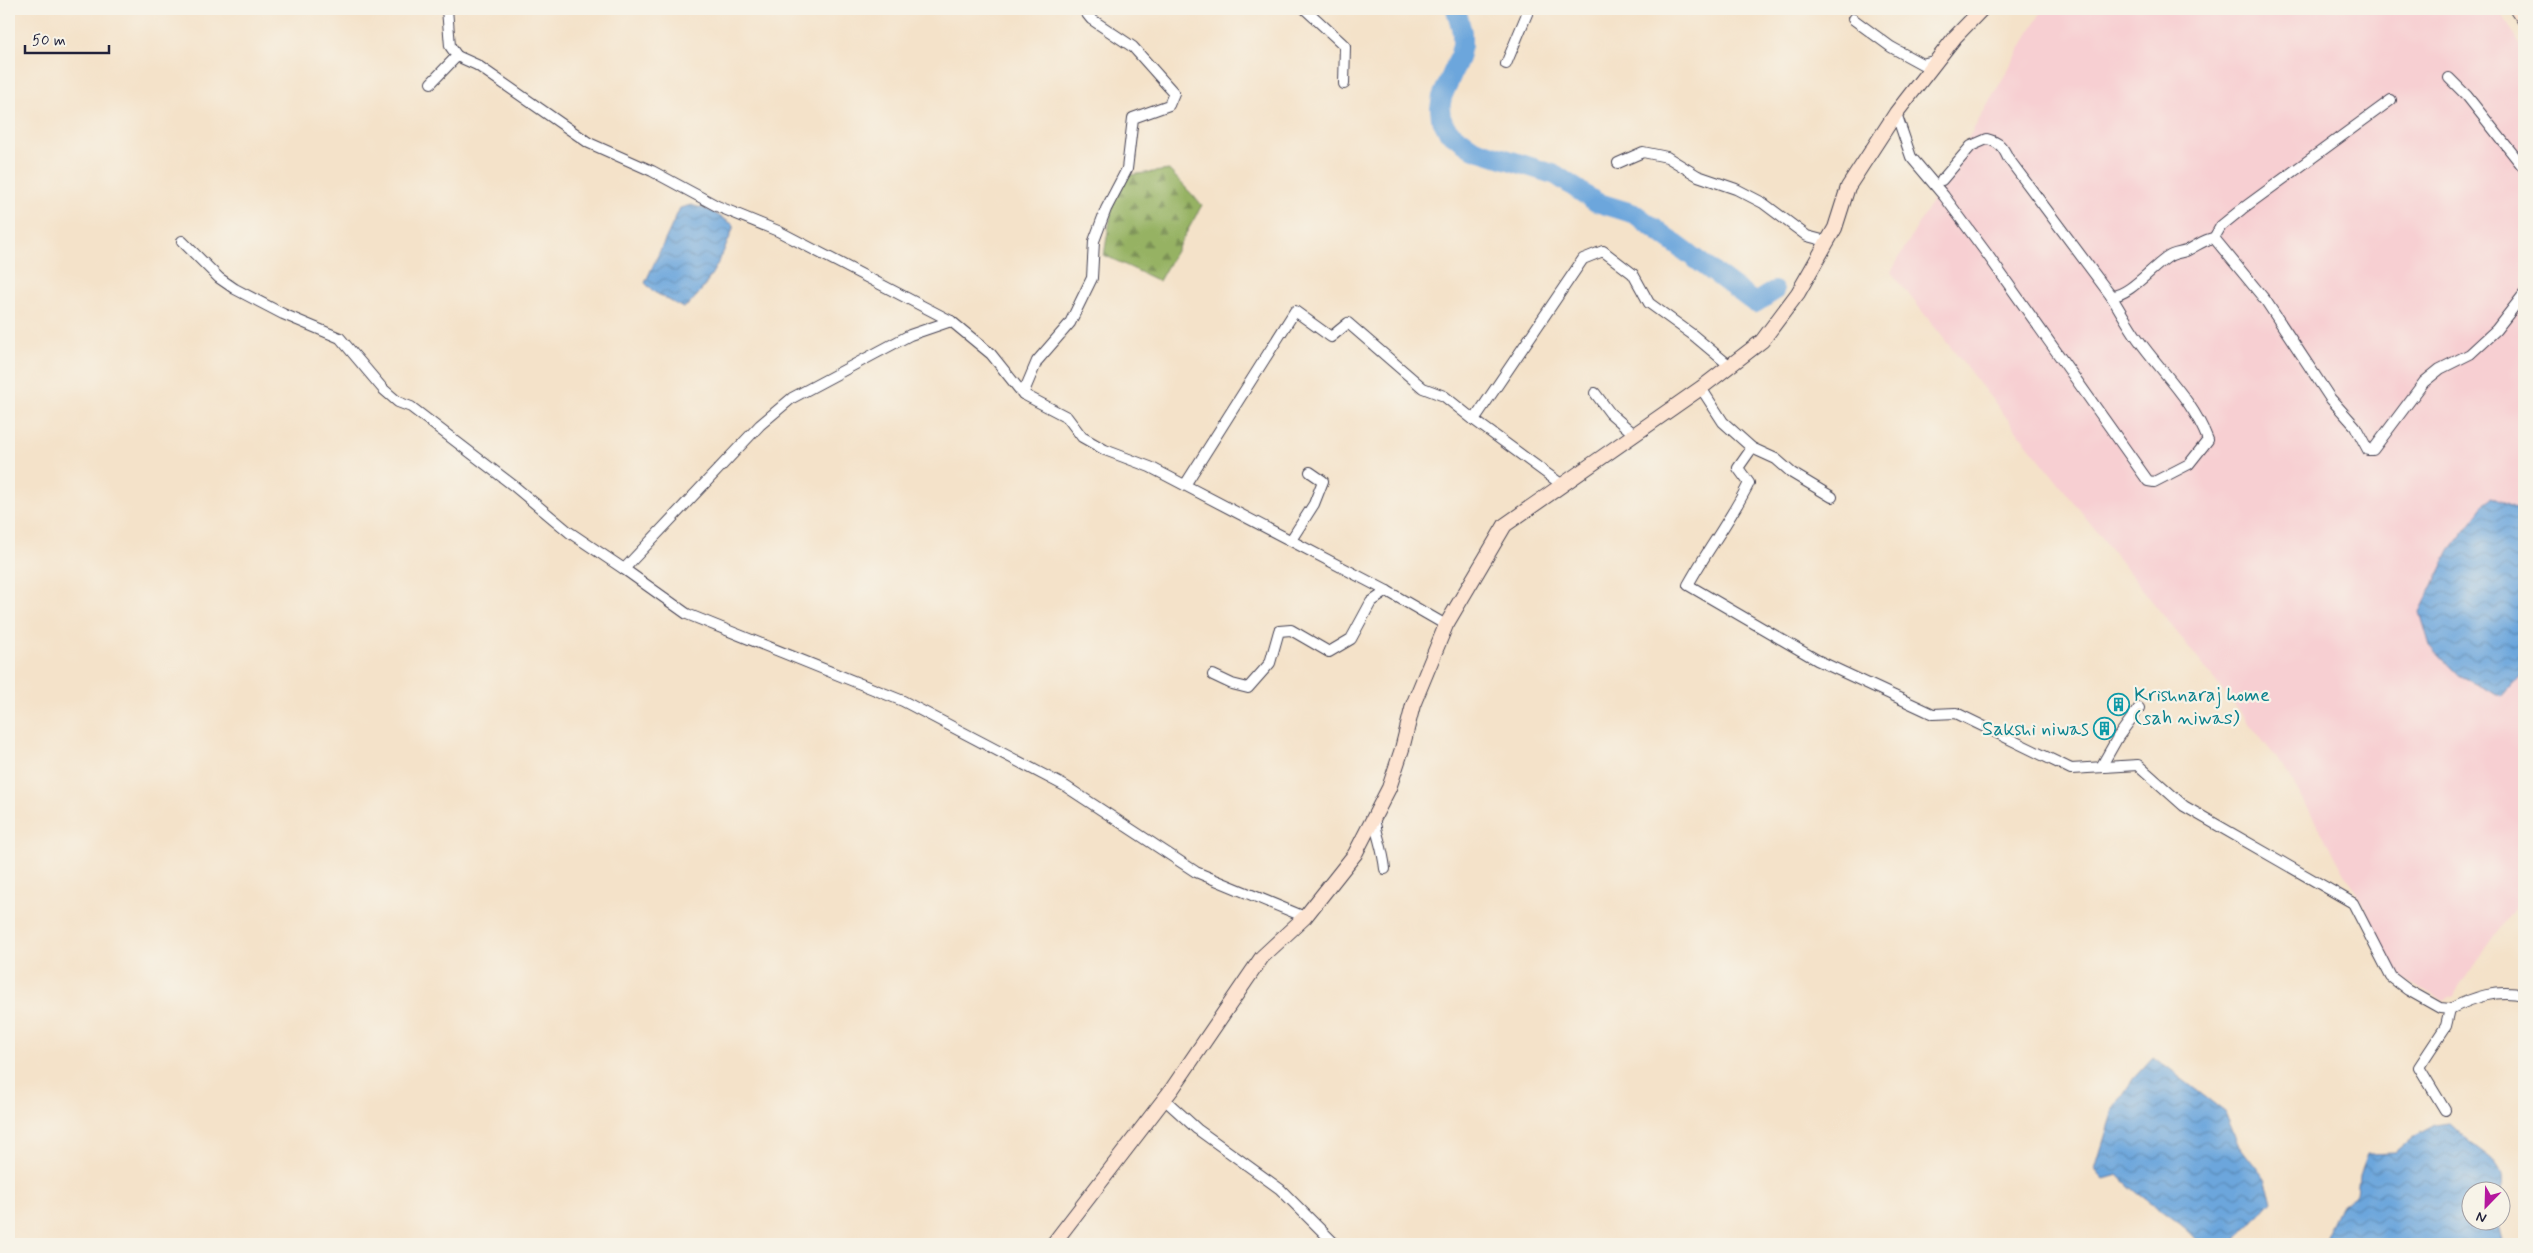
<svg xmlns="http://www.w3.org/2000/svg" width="2533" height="1253" viewBox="0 0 2533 1253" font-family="Mynerve,sans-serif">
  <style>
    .built { fill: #f7cfd2 }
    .forest { fill: url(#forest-firs); stroke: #5c6a50 }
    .water { fill: url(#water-waves); stroke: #47648c }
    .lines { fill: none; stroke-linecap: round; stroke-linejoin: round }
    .river { stroke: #6ca6dc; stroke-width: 20 }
    .street-casing { stroke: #423f50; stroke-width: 12 }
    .secondary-casing { stroke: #423f50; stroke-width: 16 }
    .street { stroke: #fff; stroke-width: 10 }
    .secondary { stroke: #fde4d1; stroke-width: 14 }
    .labels { text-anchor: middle; stroke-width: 4.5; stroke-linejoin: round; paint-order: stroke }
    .culture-label { font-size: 20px; fill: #0d838f; stroke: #f7f3e8; text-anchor: start }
  </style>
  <defs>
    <pattern id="forest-firs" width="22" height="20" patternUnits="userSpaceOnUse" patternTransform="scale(1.25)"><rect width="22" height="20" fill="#96b264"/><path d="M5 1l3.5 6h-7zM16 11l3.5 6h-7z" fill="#7a9054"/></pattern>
    <pattern id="water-waves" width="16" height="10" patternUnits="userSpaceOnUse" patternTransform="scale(1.25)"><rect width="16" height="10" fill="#6ca6dc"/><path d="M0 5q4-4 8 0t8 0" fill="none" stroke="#5887b4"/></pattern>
  </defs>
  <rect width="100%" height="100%" fill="#f7f3e8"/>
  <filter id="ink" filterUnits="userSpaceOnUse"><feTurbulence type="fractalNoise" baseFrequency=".02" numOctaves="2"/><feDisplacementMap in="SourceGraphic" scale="10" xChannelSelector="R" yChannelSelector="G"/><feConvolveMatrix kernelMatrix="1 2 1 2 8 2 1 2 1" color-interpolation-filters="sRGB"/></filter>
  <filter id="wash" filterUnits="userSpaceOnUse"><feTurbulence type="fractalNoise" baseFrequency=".0096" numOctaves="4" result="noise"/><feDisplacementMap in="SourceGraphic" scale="20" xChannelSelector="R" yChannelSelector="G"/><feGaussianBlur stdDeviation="1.12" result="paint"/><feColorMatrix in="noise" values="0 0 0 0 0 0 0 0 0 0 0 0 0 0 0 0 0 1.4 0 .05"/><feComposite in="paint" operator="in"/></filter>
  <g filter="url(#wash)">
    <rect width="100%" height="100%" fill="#f4e2c9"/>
    <polygon class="built" points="2043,9 2500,9 2524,52 2524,895 2453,995 2443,1000 2401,978 2391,964 2361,901 2286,770 1891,272"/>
    <polygon class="forest" points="1169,170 1202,205 1159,281 1104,255 1114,196 1130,175"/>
    <g class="water">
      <path d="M691 205 709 210 734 225C728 246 703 298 683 308L654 292 645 283 680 208Z"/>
      <polygon points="2491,496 2524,511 2524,672 2502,697 2459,676 2430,646 2420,612 2450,550"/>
      <path d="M2153 1057 2225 1112 2238 1144 2265 1179 2272 1200 2237 1240 2238 1244H2201C2178 1216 2142 1202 2118 1175L2104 1179 2095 1169 2113 1110 2133 1079Z"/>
      <path d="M2449 1123C2457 1130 2464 1138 2472 1144 2490 1158 2508 1166 2501 1193L2500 1190H2470V1220L2497 1221 2502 1242 2500 1244H2326L2324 1241 2340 1206 2357 1193 2359 1175 2367 1154 2395 1153 2413 1137 2435 1125Z"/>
    </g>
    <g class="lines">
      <polyline class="river" points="1456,9 1462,32 1462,45 1459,58 1442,97 1440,109 1441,118 1448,131 1474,149 1556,175 1596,202 1635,214 1755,303 1774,291"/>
    </g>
  </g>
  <g filter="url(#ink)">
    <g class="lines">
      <defs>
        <g id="street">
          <polyline points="447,9 450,46 457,56"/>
          <polyline points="1305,9 1345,46 1344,84"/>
          <polyline points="1853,19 1891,47 1922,64 1937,60"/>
          <polyline points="1506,64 1529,9"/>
          <polyline points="2449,78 2467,96 2524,168"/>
          <polyline points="431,83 457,56 477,65 589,143 652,171 717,206 778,231 951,321 991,354 1023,394 1067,417 1082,437 1105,450 1150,467 1387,591 1446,625"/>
          <polyline points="2391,100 2242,209 2221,226 2214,238 2266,301 2330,398 2355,426 2368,450 2373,450 2424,382 2440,369 2470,354 2496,330 2524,294"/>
          <path d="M1896 113 1911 157 1944 196 1987 254 2148 481 2154 482 2189 464 2208 440C2192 399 2163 374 2138 339 2128 325 2120 310 2111 296"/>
          <polyline points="1618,163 1643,152 1667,157 1698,176 1736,189 1763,203 1807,236 1826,241"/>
          <path d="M1942 180 1971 146 1987 139C1999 142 2003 147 2008 158L2111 296C2129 296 2151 268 2168 257 2173 253 2180 253 2186 251 2197 246 2202 240 2214 238"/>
          <polyline points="182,241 219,278 235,289 283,314 340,338 383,389 398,402 411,407 514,486 569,532 624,569 760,425 792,398 910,335 951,321"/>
          <polyline points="1701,388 1723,422 1752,448 1776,459 1792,473 1832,497"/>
          <polyline points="1595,393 1610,413 1634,434"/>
          <polyline points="1023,394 1037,361 1070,323 1092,278 1094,241 1106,209 1127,169 1133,118 1169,105 1174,93 1133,47 1091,19 1083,9"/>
          <path d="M1752 448 1738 468 1749 483C1732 518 1707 550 1688 585L1817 660 1933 714 1956 713 2071 769 2138 765 2184 806 2353 903 2391 977 2408 990 2440 1008 2450 1009 2446 1026 2419 1067 2445 1110"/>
          <polyline points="1561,484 1474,420 1583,259 1603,251 1633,274 1649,303 1693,335 1730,366"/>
          <polyline points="1185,485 1295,311 1331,337 1348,323 1423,388 1444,396 1474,420"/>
          <polyline points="1291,540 1314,504 1323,481 1310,472"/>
          <polyline points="624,569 687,614 903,701 1065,786 1196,872 1305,917"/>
          <polyline points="1213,675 1232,684 1248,688 1270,663 1279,631 1291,630 1329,652 1351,639 1371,602 1387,591"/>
          <polyline points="2101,767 2118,737 2139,708"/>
          <path d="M1374 818C1377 837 1383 849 1385 869"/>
          <path d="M2450 1009C2474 997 2497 989 2524 995"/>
          <polyline points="1164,1099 1197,1129 1280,1189 1335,1244"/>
        </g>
        <g id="secondary">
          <polyline points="2517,9 2524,19"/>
          <polyline points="1053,1244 1172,1089 1262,957 1305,917 1355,854 1389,788 1402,749 1413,705 1446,625 1505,525 1701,388 1762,341 1798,293 1835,228 1848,187 1896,113 1955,37 1982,9"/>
        </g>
      </defs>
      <use href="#street" class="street-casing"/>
      <use href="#secondary" class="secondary-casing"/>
      <use href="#street" class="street"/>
      <use href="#secondary" class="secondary"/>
    </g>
  </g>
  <defs>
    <symbol id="building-ring" viewBox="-11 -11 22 22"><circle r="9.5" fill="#f7f3e8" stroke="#0f9aa8" stroke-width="1.5"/><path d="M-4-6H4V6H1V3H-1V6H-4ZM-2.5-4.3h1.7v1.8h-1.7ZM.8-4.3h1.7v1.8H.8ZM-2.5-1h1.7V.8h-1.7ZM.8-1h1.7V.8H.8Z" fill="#0f9aa8"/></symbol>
  </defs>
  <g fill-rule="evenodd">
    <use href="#building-ring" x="2106" y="692" width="25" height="25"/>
    <use href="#building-ring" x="2092" y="716" width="25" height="25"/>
  </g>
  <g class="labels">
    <g class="culture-label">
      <text x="2134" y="701">Krishnaraj home<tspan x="2134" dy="23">(sah niwas)</tspan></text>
      <text x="2089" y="735" text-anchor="end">Sakshi niwas</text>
    </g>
  </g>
  <rect width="2533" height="1253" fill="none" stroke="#f7f3e8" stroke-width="30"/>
  <g transform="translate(2486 1206) rotate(203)"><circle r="24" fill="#f7f3e8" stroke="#a29fa3"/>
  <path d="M0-4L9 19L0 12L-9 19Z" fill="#b5179e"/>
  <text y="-8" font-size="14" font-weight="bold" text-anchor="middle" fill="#22223b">N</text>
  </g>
  <path d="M25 45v8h84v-8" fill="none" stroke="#22223b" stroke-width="2.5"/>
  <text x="32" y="45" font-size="15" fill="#22223b" stroke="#f7f3e8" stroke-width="4" paint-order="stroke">50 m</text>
</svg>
